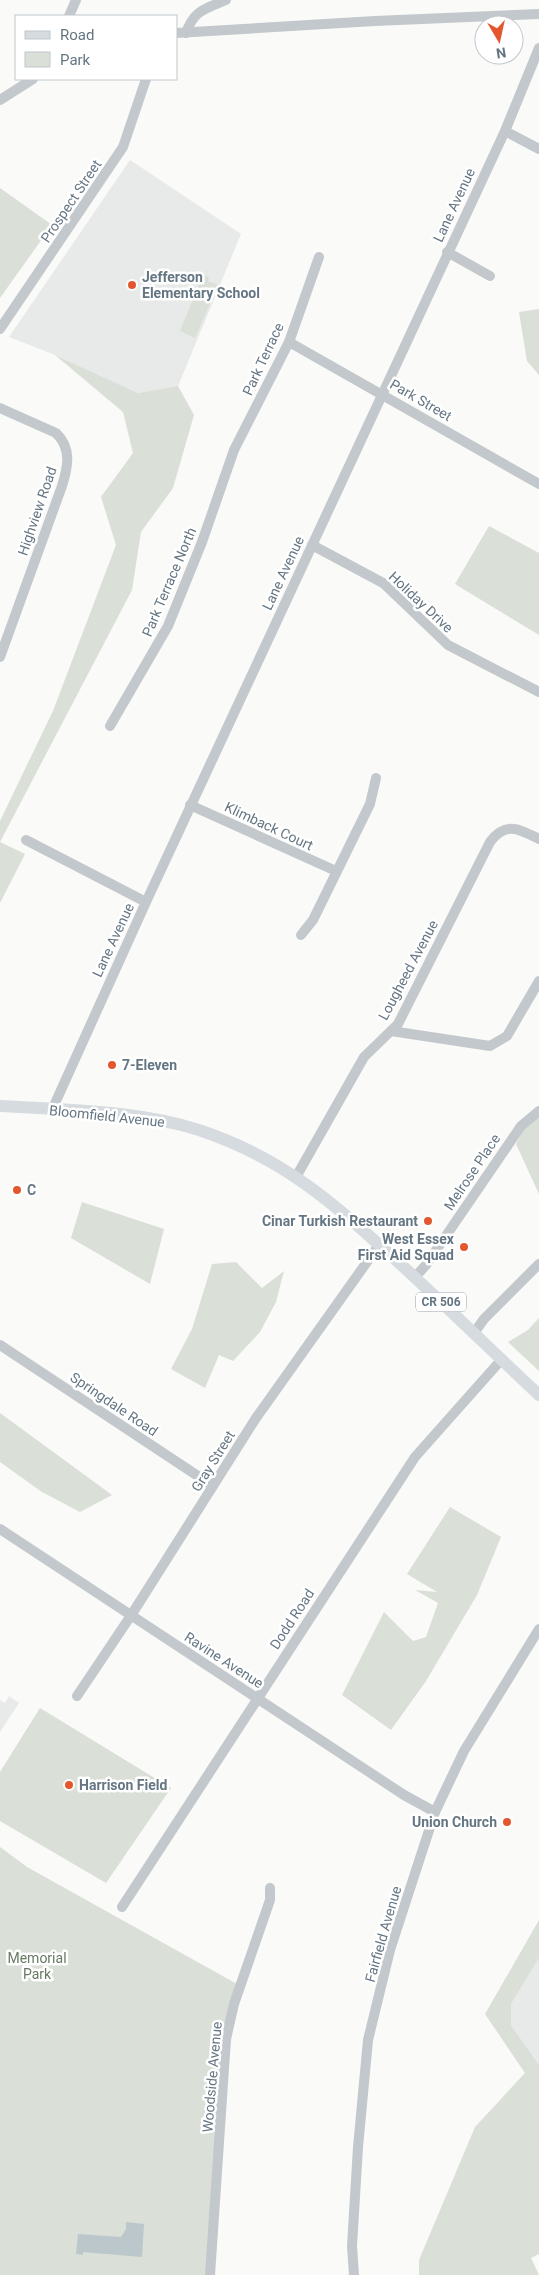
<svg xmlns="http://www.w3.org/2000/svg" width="539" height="2275" viewBox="0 0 539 2275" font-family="Roboto,sans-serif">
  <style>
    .built { fill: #e8e9e9 }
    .green { fill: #dadfd7 }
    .water { fill: #bbc7cb }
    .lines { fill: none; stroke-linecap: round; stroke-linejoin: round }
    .minor { stroke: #c3c8cc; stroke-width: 10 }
    .major { stroke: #d6dbdf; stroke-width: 12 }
    .poi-dot { fill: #e4572e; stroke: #fff; stroke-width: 2 }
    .labels { text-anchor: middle; stroke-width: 5; stroke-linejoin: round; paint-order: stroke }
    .shield { fill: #fff; stroke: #939fa8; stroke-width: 1 }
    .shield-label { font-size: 12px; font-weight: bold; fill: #657683 }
    .street-label { font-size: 14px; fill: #657683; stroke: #fff }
    .poi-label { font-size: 14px; font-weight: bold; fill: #657683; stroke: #fff; text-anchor: start }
    .park-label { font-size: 14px; fill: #687a64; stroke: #fff }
  </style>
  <rect width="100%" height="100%" fill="#fafaf8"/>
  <g class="built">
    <polygon points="130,160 241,234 178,386 138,393 55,355 9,337"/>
    <polygon points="9,1696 19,1703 0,1732 0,1700 5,1703"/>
    <polygon points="539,1958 539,2065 511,2025 511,2004"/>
  </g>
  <g class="green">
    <polygon points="0,188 52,225 0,298"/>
    <polygon points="203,275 209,277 208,281 218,285 195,338 180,331"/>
    <polygon points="539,309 539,375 527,361 519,312"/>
    <polygon points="55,355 138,393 178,386 194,415 173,488 141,532 132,590 0,842 0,821 53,711 116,545 101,497 133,453 123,412"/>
    <polygon points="489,526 539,553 539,635 455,584"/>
    <polygon points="0,842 25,854 0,903"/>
    <polygon points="539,1111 539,1194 516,1144 530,1118"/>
    <polygon points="82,1202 164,1229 150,1284 71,1238"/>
    <polygon points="236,1262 262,1288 284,1271 276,1302 260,1332 233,1361 219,1355 205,1388 171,1369 192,1329 212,1264"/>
    <polygon points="539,1318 539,1371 508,1342 528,1330"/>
    <polygon points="0,1413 112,1495 80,1512 42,1492 0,1462"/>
    <polygon points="450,1507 501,1537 477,1595 426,1681 391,1730 342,1695 384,1612 413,1641 426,1637 438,1603 415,1590 437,1592 407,1574"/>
    <polygon points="40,1708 171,1788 106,1883 0,1821 0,1772"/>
    <polygon points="0,1847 27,1867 237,1984 206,2275 0,2275"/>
    <polygon points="539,1920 539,1958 511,2004 511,2025 539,2065 539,2254 531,2258 539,2275 419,2275 419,2260 475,2127 525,2073 485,2014"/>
  </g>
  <polygon class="water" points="126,2222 144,2224 142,2257 83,2252 83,2255 76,2254 78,2234 121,2237 126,2229"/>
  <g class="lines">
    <g class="minor">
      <polyline points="69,16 76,0"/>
      <polyline points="176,33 375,21 539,14"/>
      <path d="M186 33C194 10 205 9 226 0"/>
      <polyline points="0,100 33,79"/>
      <polyline points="505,131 539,149"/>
      <polyline points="447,252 490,276"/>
      <polyline points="0,329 123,147 146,79"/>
      <polyline points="289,342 539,484"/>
      <path d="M0 408 56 433C72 448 68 467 62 486L0 657"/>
      <polyline points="312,545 383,583 448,645 539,692"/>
      <polyline points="110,726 168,626 202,542 234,450 289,342 319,257"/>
      <polyline points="190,805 336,871"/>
      <polyline points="26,840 146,902"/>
      <polyline points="301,935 313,920 370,804 376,778"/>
      <polyline points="391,1031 490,1046 507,1036 539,981"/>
      <polyline points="52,1110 146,902 505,131 539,48"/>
      <path d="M296 1177 364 1057 398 1024 490 842C506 821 519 829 539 839"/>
      <polyline points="415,1277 426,1265 521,1126 539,1111"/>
      <polyline points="474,1333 484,1319 539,1264"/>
      <polyline points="0,1345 213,1486"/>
      <polyline points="0,1529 404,1795 435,1812"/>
      <polyline points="77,1696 132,1614 256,1418 379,1245"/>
      <polyline points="122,1907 415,1457 502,1359"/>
      <polyline points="210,2275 226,2039 234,2004 270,1900 270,1888"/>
      <polyline points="354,2275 352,2246 358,2147 368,2040 390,1950 435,1812 464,1751 539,1629"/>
    </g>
    <path class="major" d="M0 1106C66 1110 136 1110 199 1130 283 1158 332 1202 396 1260 444 1304 491 1350 539 1395"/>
  </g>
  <g class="poi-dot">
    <circle cx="132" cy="285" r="5"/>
    <circle cx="112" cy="1065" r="5"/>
    <circle cx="17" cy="1190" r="5"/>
    <circle cx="428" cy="1221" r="5"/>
    <circle cx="464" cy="1247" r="5"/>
    <circle cx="69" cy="1785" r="5"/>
    <circle cx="507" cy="1822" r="5"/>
  </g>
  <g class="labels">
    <rect class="shield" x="416" y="1292.5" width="50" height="19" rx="4"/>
    <g class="shield-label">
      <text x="441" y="1306">CR 506</text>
    </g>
    <g class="street-label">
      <text transform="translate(71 201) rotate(-56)" y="5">Prospect Street</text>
      <text transform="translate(454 205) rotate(-65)" y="5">Lane Avenue</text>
      <text transform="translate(263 359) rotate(-65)" y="5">Park Terrace</text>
      <text transform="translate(421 400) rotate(30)" y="5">Park Street</text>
      <text transform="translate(37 511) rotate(-71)" y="5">Highview Road</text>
      <text transform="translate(283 573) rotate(-65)" y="5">Lane Avenue</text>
      <text transform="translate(169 582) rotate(-67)" y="5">Park Terrace North</text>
      <text transform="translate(421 602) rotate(43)" y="5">Holiday Drive</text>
      <text transform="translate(269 826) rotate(25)" y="5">Klimback Court</text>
      <text transform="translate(113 940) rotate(-65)" y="5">Lane Avenue</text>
      <text transform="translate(408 970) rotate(-62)" y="5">Lougheed Avenue</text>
      <text transform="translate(107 1116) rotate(6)" y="5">Bloomfield Avenue</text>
      <text transform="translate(472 1172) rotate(-56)" y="5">Melrose Place</text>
      <text transform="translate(114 1404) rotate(34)" y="5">Springdale Road</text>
      <text transform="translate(213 1461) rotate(-58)" y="5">Gray Street</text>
      <text transform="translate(292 1619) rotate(-57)" y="5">Dodd Road</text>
      <text transform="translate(224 1660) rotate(33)" y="5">Ravine Avenue</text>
      <text transform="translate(383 1934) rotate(-74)" y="5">Fairfield Avenue</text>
      <text transform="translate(212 2077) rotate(-85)" y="5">Woodside Avenue</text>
    </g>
    <g class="poi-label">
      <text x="142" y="282">Jefferson<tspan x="142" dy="16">Elementary School</tspan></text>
      <text x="122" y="1070">7-Eleven</text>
      <text x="27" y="1195">C</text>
      <text x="418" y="1226" text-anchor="end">Cinar Turkish Restaurant</text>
      <text x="454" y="1244" text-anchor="end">West Essex<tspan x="454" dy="16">First Aid Squad</tspan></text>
      <text x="79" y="1790">Harrison Field</text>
      <text x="497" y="1827" text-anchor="end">Union Church</text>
    </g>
    <g class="park-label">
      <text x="37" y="1963">Memorial<tspan x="37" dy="16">Park</tspan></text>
    </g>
  </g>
  <rect x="15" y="15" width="162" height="65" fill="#ffffff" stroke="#c1c8cd"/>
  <rect x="25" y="31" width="25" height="8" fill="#d6dbdf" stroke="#c1c8cd"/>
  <text x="60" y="40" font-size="15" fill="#657683">Road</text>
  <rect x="25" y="52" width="25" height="15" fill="#dadfd7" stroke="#c1c8cd"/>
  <text x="60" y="65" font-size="15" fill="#657683">Park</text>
  <g transform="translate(499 40) rotate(171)"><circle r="24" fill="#ffffff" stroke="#c1c8cd"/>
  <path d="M0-4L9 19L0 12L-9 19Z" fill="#e4572e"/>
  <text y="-8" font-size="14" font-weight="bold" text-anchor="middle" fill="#657683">N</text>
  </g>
</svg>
